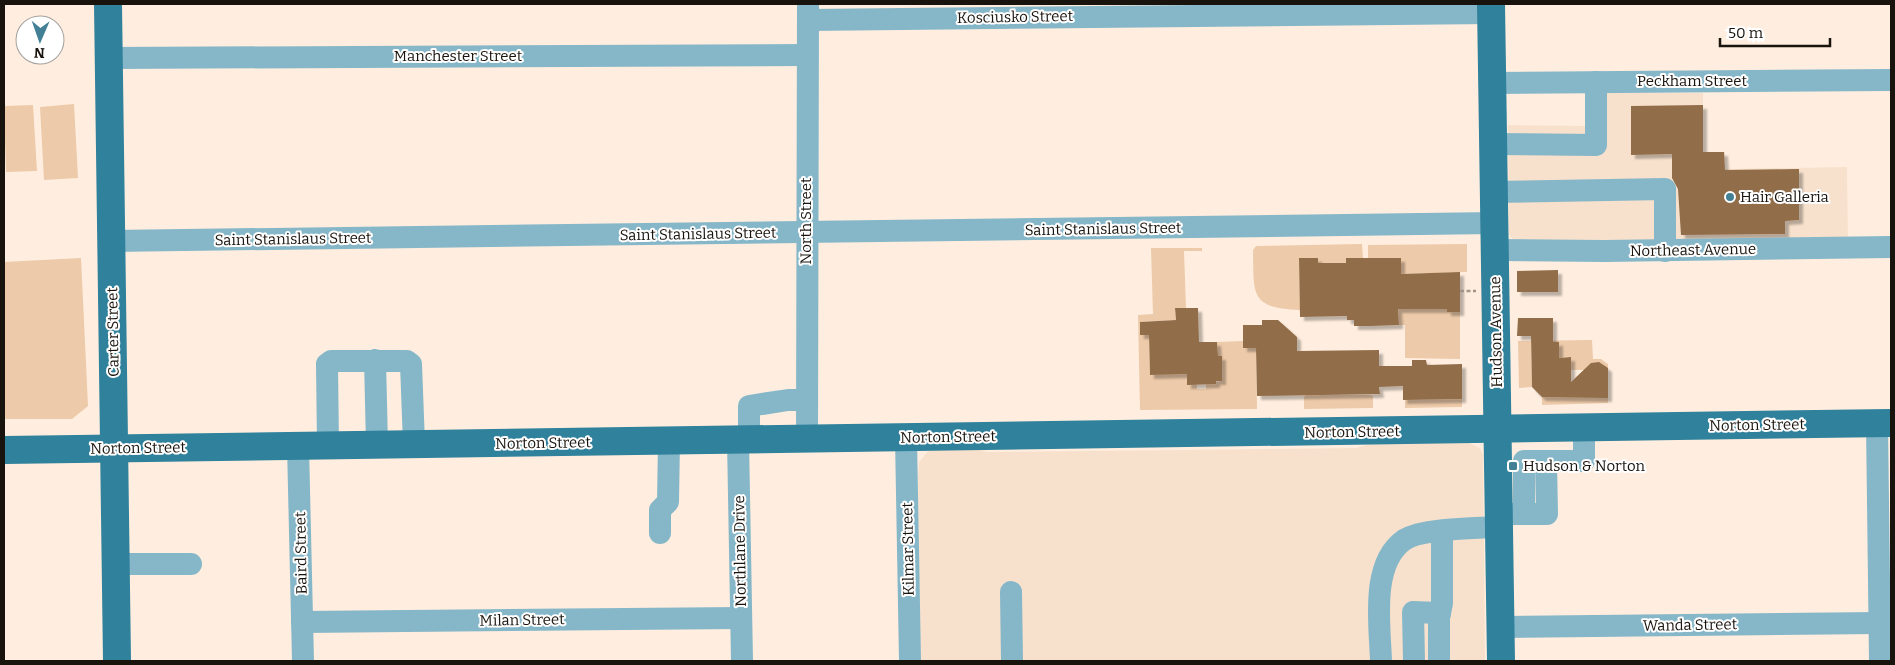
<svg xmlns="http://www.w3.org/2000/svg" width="1895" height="665" viewBox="0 0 1895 665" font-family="Bitter,serif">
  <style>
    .built { fill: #f7e1cc }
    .green { fill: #edcaa9 }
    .building { fill: #916d49; filter: url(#shadow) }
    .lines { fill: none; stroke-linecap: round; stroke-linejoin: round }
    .path { stroke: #a19589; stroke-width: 2.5; stroke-dasharray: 4 2.5; stroke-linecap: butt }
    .minor { stroke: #86b7c9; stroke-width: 22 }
    .major { stroke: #2f819c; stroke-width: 28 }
    .poi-dot { fill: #428095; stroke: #fff; stroke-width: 2 }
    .labels { text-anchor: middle; stroke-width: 4; stroke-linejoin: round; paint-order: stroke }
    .street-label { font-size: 15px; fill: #18130d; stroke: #fff }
    .poi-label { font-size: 15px; fill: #18130d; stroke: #fff; text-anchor: start }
  </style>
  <defs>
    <filter id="shadow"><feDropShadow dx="4" dy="4" stdDeviation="1" flood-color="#0004"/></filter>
  </defs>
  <rect width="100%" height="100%" fill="#ffeedf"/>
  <g class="built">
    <polygon points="1588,93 1703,93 1703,152 1725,152 1725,169 1847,167 1848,242 1513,240 1509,234 1508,125 1588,126"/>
    <polygon points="1467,442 1480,448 1483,455 1485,661 920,661 918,474 919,462 930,449 971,447 987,452 1356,448 1373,443"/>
  </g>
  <g class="green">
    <polygon points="74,104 78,178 44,180 40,107"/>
    <polygon points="33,105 37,171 6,172 4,106"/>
    <path d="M1362 244 1363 258 1346 271 1328 263H1318V258H1299L1300 310C1249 308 1254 294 1253 250L1256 246Z"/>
    <polygon points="1467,244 1467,272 1401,274 1401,258 1368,258 1368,245"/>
    <polygon points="1151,248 1202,248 1202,251 1184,251 1186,308 1175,308 1176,320 1140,322 1140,335 1149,335 1150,375 1187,373 1187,384 1197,384 1197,389 1206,389 1206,384 1222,381 1222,356 1218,356 1217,342 1243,341 1244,348 1256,348 1257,409 1140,410 1138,315 1153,314"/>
    <polygon points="81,258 88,406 72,419 4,419 4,262"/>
    <polygon points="1398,309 1447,309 1447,312 1460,312 1460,359 1405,358 1405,325 1399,325"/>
    <polygon points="1592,340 1593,359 1601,359 1608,364 1608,370 1571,370 1571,357 1559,358 1559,342 1531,343 1532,387 1519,388 1518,341"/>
    <polygon points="1306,395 1370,395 1373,396 1373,408 1304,409 1304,397"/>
    <polygon points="1585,396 1608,397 1608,403 1542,405 1542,397"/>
    <polygon points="1462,399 1462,407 1405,408 1405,400"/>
  </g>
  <g class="building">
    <polygon points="1703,105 1703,152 1724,152 1725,170 1799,169 1799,220 1785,221 1785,234 1681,235 1678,189 1672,178 1672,154 1631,155 1631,106"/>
    <polygon points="1299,258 1318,258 1318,263 1346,263 1346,258 1401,258 1401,274 1460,272 1460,312 1447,312 1447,309 1398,309 1399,325 1370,326 1354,326 1354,320 1347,320 1347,316 1300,317"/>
    <polygon points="1558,270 1558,292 1517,292 1517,271"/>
    <polygon points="1175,308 1198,308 1199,342 1217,342 1218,356 1222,356 1222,381 1216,381 1216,384 1187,385 1187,374 1150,375 1149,335 1140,335 1140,322 1176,320"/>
    <polygon points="1518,318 1553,318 1553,342 1559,342 1559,358 1571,357 1571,382 1591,363 1599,362 1608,368 1608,398 1542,397 1532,387 1531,336 1517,336"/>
    <polygon points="1262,320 1278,320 1297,337 1297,351 1379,350 1379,366 1412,366 1412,360 1426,360 1427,365 1462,364 1462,399 1403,400 1403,386 1379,387 1380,394 1257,396 1256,348 1243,348 1243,325 1262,325"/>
  </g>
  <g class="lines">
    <polyline class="path" points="1460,291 1476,291"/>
    <g class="minor">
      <polyline points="808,20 1492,13"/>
      <polyline points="109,58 807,55"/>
      <polyline points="1493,83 1891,80"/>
      <polyline points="1493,144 1596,145 1596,82"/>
      <polyline points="1494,192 1665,189 1665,251"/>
      <polyline points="111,241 1495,223"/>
      <polyline points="1495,250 1604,251 1891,247"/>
      <polyline points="375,360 377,445"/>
      <polyline points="1877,423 1880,661"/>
      <polyline points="906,438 910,661"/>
      <polyline points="807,439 808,4"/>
      <polyline points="738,440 742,661"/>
      <polyline points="749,440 749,406 788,400 807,400"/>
      <polyline points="328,445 327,364 331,361 407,361 411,364 414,444"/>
      <polyline points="298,446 303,661"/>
      <polyline points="1510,514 1547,514 1546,461"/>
      <polyline points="1524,514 1524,461 1584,461 1584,429"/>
      <polyline points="660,533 660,510 668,502 669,441"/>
      <polyline points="117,564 191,564"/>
      <polyline points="1011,592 1012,661"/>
      <polyline points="302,622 741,618"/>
      <polyline points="1501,627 1879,623"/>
      <path d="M1381 661C1380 626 1370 564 1404 540 1422 528 1477 528 1500 527"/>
      <polyline points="1414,661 1413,612 1440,613"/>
      <polyline points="1439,661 1439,618 1442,603 1442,531"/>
    </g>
    <g class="major">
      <polyline points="108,4 117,661"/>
      <polyline points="1491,4 1501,661"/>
      <polyline points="4,450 1891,423"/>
    </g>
  </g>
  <g class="poi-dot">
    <circle cx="1730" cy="197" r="5"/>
    <rect x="1508" y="461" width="10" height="10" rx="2.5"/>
  </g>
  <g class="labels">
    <g class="street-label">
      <text transform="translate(1015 17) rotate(-1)" y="5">Kosciusko Street</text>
      <text x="458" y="61">Manchester Street</text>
      <text x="1692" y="86">Peckham Street</text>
      <text transform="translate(806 221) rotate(-90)" y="5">North Street</text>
      <text transform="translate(1103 229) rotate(-1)" y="5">Saint Stanislaus Street</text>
      <text transform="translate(698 234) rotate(-1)" y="5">Saint Stanislaus Street</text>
      <text transform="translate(293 239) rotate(-1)" y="5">Saint Stanislaus Street</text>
      <text transform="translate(1693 250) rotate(-1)" y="5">Northeast Avenue</text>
      <text transform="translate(113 332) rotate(-91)" y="5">Carter Street</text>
      <text transform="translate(1496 332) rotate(-91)" y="5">Hudson Avenue</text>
      <text transform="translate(1757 425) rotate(-1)" y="5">Norton Street</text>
      <text transform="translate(1352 432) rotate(-1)" y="5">Norton Street</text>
      <text transform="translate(948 437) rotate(-1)" y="5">Norton Street</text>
      <text transform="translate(543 443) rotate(-1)" y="5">Norton Street</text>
      <text transform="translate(138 448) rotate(-1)" y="5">Norton Street</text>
      <text transform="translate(908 549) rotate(-91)" y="5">Kilmar Street</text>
      <text transform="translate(740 551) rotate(-91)" y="5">Northlane Drive</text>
      <text transform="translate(301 553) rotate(-91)" y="5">Baird Street</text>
      <text transform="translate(522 620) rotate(-1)" y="5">Milan Street</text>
      <text transform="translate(1690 625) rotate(-1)" y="5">Wanda Street</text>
    </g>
    <g class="poi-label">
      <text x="1740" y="202">Hair Galleria</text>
      <text x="1523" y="471">Hudson &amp; Norton</text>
    </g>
  </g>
  <rect width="1895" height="665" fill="none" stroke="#18130d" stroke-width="10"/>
  <g transform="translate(40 40) rotate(182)"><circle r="24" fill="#ffffff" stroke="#a3a19e"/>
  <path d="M0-4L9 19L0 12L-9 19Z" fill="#428095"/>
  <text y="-8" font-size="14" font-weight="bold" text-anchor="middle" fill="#18130d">N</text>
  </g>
  <path d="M1720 38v8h110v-8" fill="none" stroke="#18130d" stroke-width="2.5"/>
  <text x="1728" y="38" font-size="15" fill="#18130d" stroke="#ffffff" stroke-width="4" paint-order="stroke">50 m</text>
</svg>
